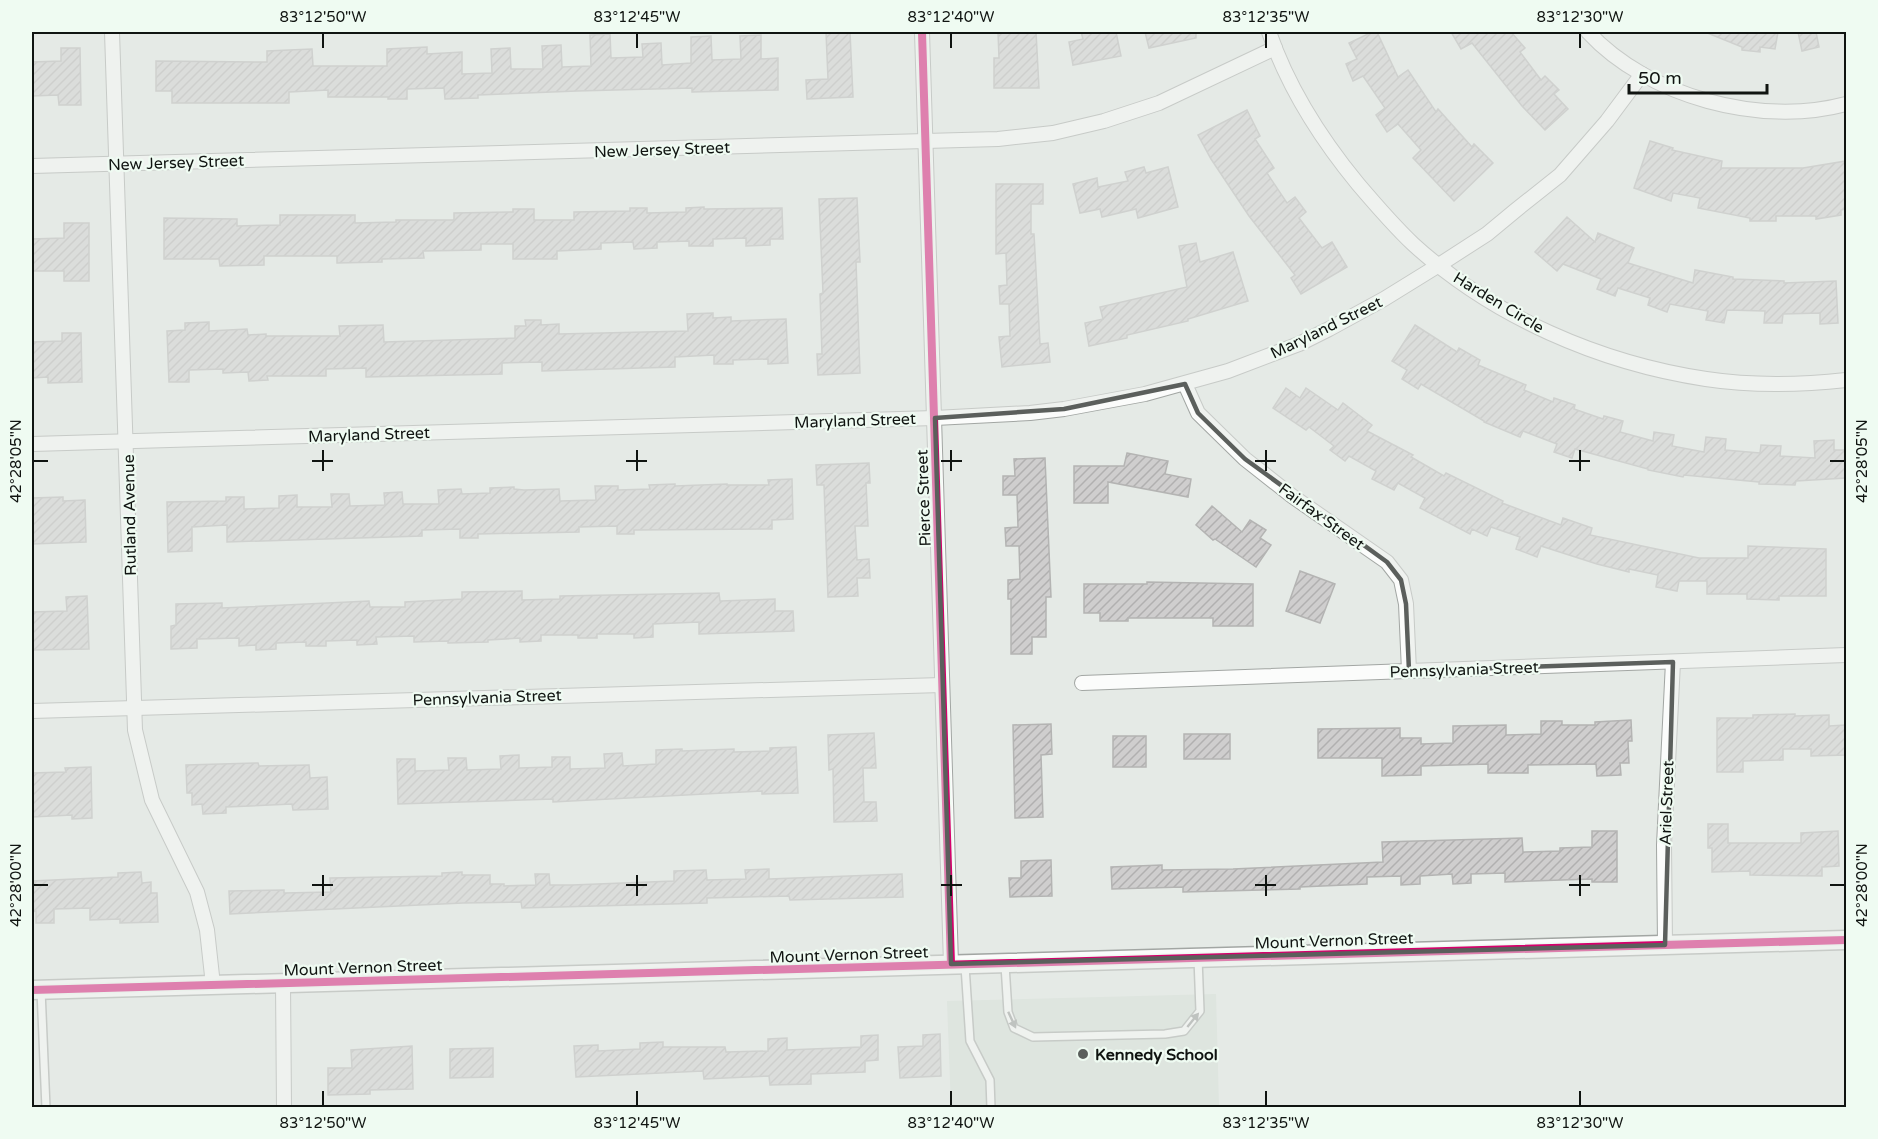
<svg xmlns="http://www.w3.org/2000/svg" width="1878" height="1139" viewBox="0 0 1878 1139" font-family="'Varela Round',sans-serif">
  <style>
    .built { fill: #d4e0d7 }
    .building { fill: url(#building-hatch); stroke: #b4b4b3; stroke-width: 1.5 }
    .lines { fill: none; stroke-linecap: round; stroke-linejoin: round }
    .service-casing { stroke: #a2a6a3; stroke-width: 10 }
    .minor-casing { stroke: #a2a6a3; stroke-width: 16 }
    .tertiary-casing { stroke: #a2a6a3; stroke-width: 21 }
    .service { stroke: #fbfcfb; stroke-width: 7 }
    .minor { stroke: #fbfcfb; stroke-width: 14 }
    .tertiary { stroke: #fbfcfb; stroke-width: 18 }
    .cycleway-casing { stroke: #effbf2; stroke-width: 11 }
    .cycleway { stroke: #d6006c; stroke-width: 8 }
    .oneway { fill: #919492 }
    .marked { fill: none; stroke: #5b5f5c; stroke-width: 4.5; stroke-linejoin: round }
    .ticks { fill: none; stroke: #101411; stroke-width: 2 }
    .poi-dot { fill: #5b5f5c; stroke: #effbf2; stroke-width: 2 }
    .labels { text-anchor: middle; stroke-width: 4.5; stroke-linejoin: round; paint-order: stroke }
    .street-label { font-size: 16px; fill: #101411; stroke: #effbf2 }
    .poi-label { font-size: 16px; font-weight: bold; fill: #101411; stroke: #effbf2; text-anchor: start }
    .neatline { fill: none; stroke: #101411; stroke-width: 2 }
    .ticks-label { font-size: 15px; text-anchor: middle; fill: #101411 }
  </style>
  <defs>
    <pattern id="building-hatch" width="6" height="6" patternUnits="userSpaceOnUse" patternTransform="scale(1.5)"><rect width="6" height="6" fill="#cfcece"/><path d="M-1 1l2-2M0 6l6-6M5 7l2-2" fill="none" stroke="#b1b0b0"/></pattern>
  </defs>
  <rect width="100%" height="100%" fill="#e5eae6"/>
  <polygon class="built" points="1216,994 1219,1107 951,1107 947,1001"/>
  <g class="building">
    <polygon points="826,32 850,32 853,97 807,99 806,80 828,79"/>
    <polygon points="998,32 1036,32 1039,88 994,88 994,58 999,58"/>
    <polygon points="1081,32 1116,32 1121,56 1073,65 1069,42 1083,39"/>
    <polygon points="1145,32 1196,32 1196,38 1149,48"/>
    <polygon points="1372,32 1377,32 1398,77 1408,70 1436,112 1438,109 1472,147 1474,144 1493,163 1454,201 1413,158 1421,150 1398,124 1387,132 1376,115 1385,108 1363,76 1353,81 1346,64 1357,59 1349,43"/>
    <polygon points="1451,32 1511,32 1525,48 1520,52 1541,80 1545,76 1559,90 1554,94 1568,109 1545,130 1522,106 1472,43 1461,49"/>
    <polygon points="1705,32 1778,32 1775,49 1760,47 1760,52 1742,50 1742,47"/>
    <polygon points="1798,32 1816,32 1819,47 1802,51"/>
    <polygon points="610,34 611,58 643,57 642,44 661,43 662,65 691,63 691,37 711,36 712,60 741,59 740,36 761,35 761,59 778,58 778,90 692,92 692,88 577,91 478,95 478,98 445,99 444,88 407,89 407,99 388,99 388,97 328,97 328,90 289,92 289,103 172,103 172,91 156,91 156,61 267,62 267,51 312,49 313,66 387,66 387,49 427,47 427,54 462,52 462,74 492,73 491,49 510,48 511,69 543,69 542,46 561,45 562,67 591,66 590,35"/>
    <polygon points="61,48 80,48 81,105 59,105 58,95 32,96 32,62 61,61"/>
    <polygon points="1247,110 1260,136 1255,139 1274,168 1267,173 1287,203 1295,197 1306,212 1299,218 1322,248 1332,242 1347,267 1301,294 1291,278 1295,275 1249,216 1211,159 1198,135"/>
    <polygon points="1650,141 1673,148 1672,150 1722,161 1721,168 1803,168 1846,161 1846,209 1841,210 1841,215 1816,219 1816,216 1776,216 1776,221 1750,221 1750,218 1698,208 1700,198 1673,193 1671,201 1634,188"/>
    <polygon points="1144,167 1146,173 1168,167 1178,207 1138,218 1136,209 1102,217 1100,209 1080,213 1073,184 1097,178 1098,187 1128,181 1125,172"/>
    <polygon points="996,184 1043,184 1043,204 1031,204 1031,234 1034,234 1040,344 1048,343 1050,362 1002,367 999,337 1010,336 1009,304 1000,304 999,286 1007,285 1006,253 996,254"/>
    <polygon points="857,198 860,262 856,262 860,373 818,375 817,354 822,354 820,294 823,293 819,199"/>
    <polygon points="704,207 704,209 782,208 783,239 770,239 770,245 746,246 746,238 713,239 713,246 689,246 689,241 657,242 657,248 634,249 633,242 601,243 601,249 557,251 557,259 513,259 513,244 481,244 481,250 423,251 424,258 382,259 382,262 337,263 337,256 264,256 264,265 220,266 219,259 164,259 164,218 237,219 237,226 280,225 280,215 355,215 355,223 396,222 396,220 454,220 454,213 513,212 513,209 534,209 534,220 574,220 574,212 630,211 630,208 647,208 647,213 686,212 686,208"/>
    <polygon points="1567,217 1595,242 1598,233 1634,248 1628,263 1693,283 1695,270 1733,277 1733,279 1784,281 1784,283 1836,281 1838,323 1820,324 1820,313 1783,314 1782,323 1764,323 1765,311 1727,310 1724,323 1706,320 1708,311 1670,304 1667,312 1648,305 1650,298 1618,288 1615,296 1597,289 1601,279 1563,264 1557,271 1535,252"/>
    <polygon points="64,223 89,223 89,281 64,281 64,271 32,271 32,239 64,238"/>
    <polygon points="1196,243 1200,262 1233,252 1248,301 1188,319 1188,321 1127,335 1127,338 1089,346 1085,323 1103,319 1100,307 1187,287 1179,246"/>
    <polygon points="713,313 713,318 731,317 731,321 786,319 788,363 768,364 768,359 733,360 733,364 714,364 714,355 675,357 675,367 542,371 542,362 502,363 502,374 366,377 366,368 326,369 326,376 267,376 268,380 249,381 248,372 223,373 223,369 189,370 189,382 169,382 167,331 185,330 185,323 209,322 209,331 247,329 248,335 266,334 266,336 340,336 339,326 383,325 384,342 515,338 515,326 526,326 525,320 541,320 541,325 559,324 559,334 688,331 687,314"/>
    <polygon points="1415,325 1457,352 1459,348 1480,360 1478,365 1526,385 1524,390 1553,402 1554,398 1575,405 1574,409 1603,419 1604,416 1623,421 1620,432 1653,441 1654,432 1674,435 1672,446 1704,452 1706,437 1726,439 1725,450 1760,453 1761,445 1781,446 1780,456 1815,458 1814,441 1834,440 1834,450 1846,450 1846,478 1796,481 1795,485 1759,484 1759,482 1684,475 1683,477 1648,470 1648,469 1575,449 1572,458 1554,452 1557,444 1523,431 1520,437 1484,422 1484,421 1421,384 1418,389 1402,379 1407,370 1392,361"/>
    <polygon points="62,333 81,333 82,382 48,383 48,377 32,378 32,342 62,341"/>
    <polygon points="1286,388 1300,398 1306,388 1338,410 1343,403 1372,425 1367,431 1413,455 1411,457 1444,476 1446,473 1503,501 1502,503 1561,525 1563,518 1592,528 1590,535 1699,558 1748,558 1748,546 1826,549 1826,596 1779,596 1779,600 1747,599 1747,594 1707,594 1707,581 1679,581 1677,591 1656,587 1658,575 1629,569 1629,572 1597,564 1541,546 1537,557 1516,549 1520,537 1491,527 1487,536 1472,529 1470,534 1420,508 1425,498 1398,483 1394,490 1372,479 1376,471 1349,456 1345,461 1330,450 1334,446 1309,427 1306,430 1273,408"/>
    <polygon points="1127,453 1168,461 1165,474 1191,479 1188,497 1108,482 1108,503 1074,503 1074,466 1124,466"/>
    <polygon points="1045,458 1051,597 1046,597 1046,637 1032,637 1032,654 1011,654 1011,599 1008,599 1008,580 1020,579 1019,546 1006,546 1005,528 1018,527 1017,495 1003,495 1003,476 1015,476 1014,459"/>
    <polygon points="869,463 870,483 866,483 868,526 855,526 857,560 869,559 870,578 857,578 858,596 828,597 824,485 817,485 816,465"/>
    <polygon points="792,479 793,519 772,520 772,529 634,530 634,534 617,534 617,526 579,527 579,532 478,534 478,538 460,538 460,529 422,530 422,536 227,542 227,525 192,527 192,551 168,552 167,502 226,501 226,497 244,497 244,509 279,508 279,496 297,495 297,507 332,507 331,494 349,494 350,506 385,505 384,493 402,492 403,504 439,504 438,490 461,489 462,494 490,493 490,488 514,487 514,489 524,490 559,489 560,501 596,500 595,486 618,486 618,490 650,489 649,485 675,484 675,486 727,484 727,485 769,485 768,480"/>
    <polygon points="63,497 63,501 85,500 86,542 32,544 32,498"/>
    <polygon points="1212,506 1242,532 1250,520 1266,530 1260,538 1271,545 1256,567 1215,539 1213,540 1196,525"/>
    <polygon points="1300,571 1335,584 1320,623 1286,611"/>
    <polygon points="1147,582 1253,584 1253,626 1213,626 1213,618 1128,618 1128,621 1100,621 1100,613 1084,613 1084,584 1147,584"/>
    <polygon points="522,591 522,600 560,599 560,596 719,593 720,601 775,599 775,611 793,611 794,631 699,634 699,622 653,624 653,637 634,638 634,634 597,634 597,638 578,638 578,635 541,635 541,641 520,642 520,638 488,640 488,642 448,643 448,641 414,642 414,636 376,637 377,644 357,645 357,640 326,641 326,646 306,646 306,642 276,643 276,649 256,650 256,645 239,646 239,638 197,639 197,648 171,649 171,626 176,625 176,604 222,603 222,608 369,601 370,607 405,607 405,602 462,599 462,592"/>
    <polygon points="87,596 89,649 32,650 32,612 67,611 66,597"/>
    <polygon points="1795,714 1795,716 1829,715 1829,726 1845,725 1846,755 1811,756 1811,749 1783,749 1783,760 1743,761 1743,772 1717,772 1717,718 1753,718 1753,715"/>
    <polygon points="1631,720 1632,741 1628,741 1629,763 1620,763 1621,775 1597,776 1596,764 1528,765 1528,773 1488,773 1488,764 1421,766 1421,775 1382,776 1382,758 1318,758 1318,729 1400,728 1400,738 1421,738 1421,744 1453,743 1453,726 1506,725 1506,735 1541,734 1541,721 1562,721 1562,725 1595,725 1595,722"/>
    <polygon points="1051,724 1052,754 1041,755 1043,817 1015,818 1013,725"/>
    <polygon points="874,733 876,768 863,768 864,802 876,802 877,821 834,822 833,769 829,770 828,735"/>
    <rect x="1184" y="734" width="46" height="25"/>
    <rect x="1113" y="736" width="33" height="31"/>
    <polygon points="796,747 798,793 762,794 762,791 553,802 553,799 398,804 397,759 415,759 415,771 449,770 448,758 466,758 467,770 501,769 500,756 519,755 519,768 552,767 552,757 570,757 570,769 605,768 604,754 622,753 623,766 656,764 656,750 682,749 682,751 734,749 734,752 770,751 770,748"/>
    <polygon points="258,763 259,766 309,765 310,778 327,777 328,809 293,810 292,804 226,807 226,813 203,814 202,804 192,805 192,793 187,793 186,765"/>
    <polygon points="91,767 92,818 72,819 72,815 32,817 32,773 66,772 65,768"/>
    <polygon points="1708,824 1728,824 1728,843 1801,843 1801,833 1838,831 1839,866 1822,867 1822,876 1750,875 1750,871 1712,872 1712,848 1708,848"/>
    <polygon points="1592,831 1617,831 1617,882 1592,882 1592,879 1505,882 1505,873 1471,874 1471,883 1453,884 1452,874 1420,876 1420,884 1401,885 1401,876 1367,877 1367,884 1300,887 1300,889 1183,892 1183,887 1112,889 1111,867 1162,865 1162,870 1233,869 1383,862 1382,842 1522,838 1523,852 1560,851 1560,848 1592,847"/>
    <polygon points="1051,860 1052,896 1010,897 1009,878 1021,878 1021,861"/>
    <polygon points="769,869 769,879 902,874 903,897 790,900 789,896 746,897 707,898 707,903 522,908 521,902 463,903 230,914 229,891 284,890 284,893 331,892 330,878 442,876 442,873 462,872 462,875 490,875 490,884 504,884 504,886 536,885 535,874 549,874 550,885 572,885 674,881 674,871 706,870 707,880 746,879 745,870"/>
    <polygon points="141,872 142,883 151,882 151,893 157,893 158,922 120,923 120,919 90,920 90,908 54,909 54,923 36,923 36,911 32,912 32,881 118,877 118,873"/>
    <polygon points="940,1034 941,1076 900,1078 898,1047 923,1046 923,1035"/>
    <polygon points="878,1035 878,1060 865,1061 865,1072 811,1074 811,1084 770,1085 769,1076 704,1079 703,1071 576,1077 574,1046 598,1045 598,1051 640,1049 640,1043 663,1042 663,1047 725,1047 726,1052 768,1051 768,1039 787,1038 787,1050 861,1047 861,1036"/>
    <polygon points="412,1046 413,1089 370,1090 370,1094 328,1095 328,1068 352,1068 351,1050"/>
    <polygon points="493,1048 493,1077 450,1078 450,1049"/>
  </g>
  <g class="lines">
    <defs>
      <g id="service">
        <polyline points="1005,965 1008,1012 1014,1028 1033,1037 1165,1034 1184,1031 1200,1011 1198,958"/>
        <polyline points="965,966 970,1041 990,1080 991,1108"/>
        <polyline points="41,990 46,1108"/>
      </g>
      <g id="minor">
        <polyline points="112,32 135,730 152,800 197,892 207,930 213,985"/>
        <polyline points="922,32 951,964"/>
        <path d="M1269 32C1288 87 1321 139 1358 184 1375 204 1393 225 1413 244 1493 317 1600 363 1706 379 1752 386 1800 385 1846 380"/>
        <path d="M1588 32C1648 97 1761 127 1846 104"/>
        <polyline points="32,166 998,139 1053,133 1104,121 1159,103 1275,48"/>
        <polyline points="1185,384 1198,413 1245,459 1292,496 1387,562 1401,580 1406,604 1409,671"/>
        <polyline points="32,444 935,418 1030,413 1064,409 1145,394 1228,371 1299,344 1329,329 1384,299 1439,265 1487,234 1516,210 1560,175 1607,121 1642,74"/>
        <polyline points="1082,683 1846,655"/>
        <polyline points="32,711 942,685"/>
        <polyline points="1665,945 1664,845 1673,662"/>
        <polyline points="283,983 284,1108"/>
      </g>
      <polyline id="tertiary" points="32,990 1846,940"/>
    </defs>
    <use href="#service" class="service-casing"/>
    <use href="#minor" class="minor-casing"/>
    <use href="#tertiary" class="tertiary-casing"/>
    <use href="#service" class="service"/>
    <use href="#minor" class="minor"/>
    <use href="#tertiary" class="tertiary"/>
    <defs>
      <g id="cycleway">
        <polyline points="922,32 951,964"/>
        <polyline points="32,990 1846,940"/>
      </g>
    </defs>
    <use href="#cycleway" class="cycleway-casing"/>
    <use href="#cycleway" class="cycleway"/>
  </g>
  <defs><path id="oneway-solid" d="M-6-.8H1V-3.2L6.5 0L1 3.2V.8H-6Z" transform="scale(1.5)"/></defs>
  <g class="oneway">
    <use href="#oneway-solid" transform="translate(1012 1020) rotate(65)"/>
    <use href="#oneway-solid" transform="translate(1193 1020) rotate(-51)"/>
  </g>
  <path d="M0 0H1878V1139H0ZM1185 384 1198 413 1245 459 1387 562 1401 580 1406 604 1409 671 1673 662 1665 945 951 964 935 418 1064 409Z" fill="#e5eae6" fill-opacity=".55" fill-rule="evenodd"/>
  <path class="marked" d="M1185 384 1198 413 1245 459 1387 562 1401 580 1406 604 1409 671 1673 662 1665 945 951 964 935 418 1064 409Z"/>
  <path class="ticks" d="M323 33V48M637 33V48M951 33V48M1266 33V48M1580 33V48M323 450V471M637 450V471M951 450V471M1266 450V471M1580 450V471M33 461H48M312 461H333M626 461H647M941 461H962M1255 461H1276M1569 461H1590M1830 461H1845M323 875V896M637 875V896M951 875V896M1266 875V896M1580 875V896M33 885H48M312 885H333M626 885H647M941 885H962M1255 885H1276M1569 885H1590M1830 885H1845M323 1091V1106M637 1091V1106M951 1091V1106M1266 1091V1106M1580 1091V1106"/>
  <circle class="poi-dot" cx="1083" cy="1054" r="6"/>
  <g class="labels">
    <g class="street-label">
      <text transform="translate(662 149) rotate(-2)" y="6">New Jersey Street</text>
      <text transform="translate(176 162) rotate(-2)" y="6">New Jersey Street</text>
      <text transform="translate(1499 302) rotate(31)" y="6">Harden Circle</text>
      <text transform="translate(1326 327) rotate(-26)" y="6">Maryland Street</text>
      <text transform="translate(855 420) rotate(-2)" y="6">Maryland Street</text>
      <text transform="translate(369 434) rotate(-2)" y="6">Maryland Street</text>
      <text transform="translate(923 498) rotate(-92)" y="6">Pierce Street</text>
      <text transform="translate(129 515) rotate(-91)" y="6">Rutland Avenue</text>
      <text transform="translate(1322 516) rotate(36)" y="6">Fairfax Street</text>
      <text transform="translate(1464 669) rotate(-2)" y="6">Pennsylvania Street</text>
      <text transform="translate(487 697) rotate(-2)" y="6">Pennsylvania Street</text>
      <text transform="translate(1666 803) rotate(-88)" y="6">Ariel Street</text>
      <text transform="translate(1334 940) rotate(-2)" y="6">Mount Vernon Street</text>
      <text transform="translate(849 954) rotate(-2)" y="6">Mount Vernon Street</text>
      <text transform="translate(363 967) rotate(-2)" y="6">Mount Vernon Street</text>
    </g>
    <g class="poi-label">
      <text x="1095" y="1060">Kennedy School</text>
    </g>
  </g>
  <rect width="1878" height="1139" fill="none" stroke="#effbf2" stroke-width="66"/>
  <path d="M1629 84v9h138v-9" fill="none" stroke="#101411" stroke-width="3"/>
  <text x="1638" y="84" font-size="18" fill="#101411" stroke="#effbf2" stroke-width="4.5" paint-order="stroke">50 m</text>
  <rect x="33" y="33" width="1812" height="1073" class="neatline"/>
  <g class="ticks-label">
    <text x="323" y="22">83°12'50"W</text>
    <text x="637" y="22">83°12'45"W</text>
    <text x="951" y="22">83°12'40"W</text>
    <text x="1266" y="22">83°12'35"W</text>
    <text x="1580" y="22">83°12'30"W</text>
    <text transform="translate(16 461) rotate(-90)" y="5">42°28'05"N</text>
    <text transform="translate(1862 461) rotate(-90)" y="5">42°28'05"N</text>
    <text transform="translate(16 885) rotate(-90)" y="5">42°28'00"N</text>
    <text transform="translate(1862 885) rotate(-90)" y="5">42°28'00"N</text>
    <text x="323" y="1128">83°12'50"W</text>
    <text x="637" y="1128">83°12'45"W</text>
    <text x="951" y="1128">83°12'40"W</text>
    <text x="1266" y="1128">83°12'35"W</text>
    <text x="1580" y="1128">83°12'30"W</text>
  </g>
</svg>
